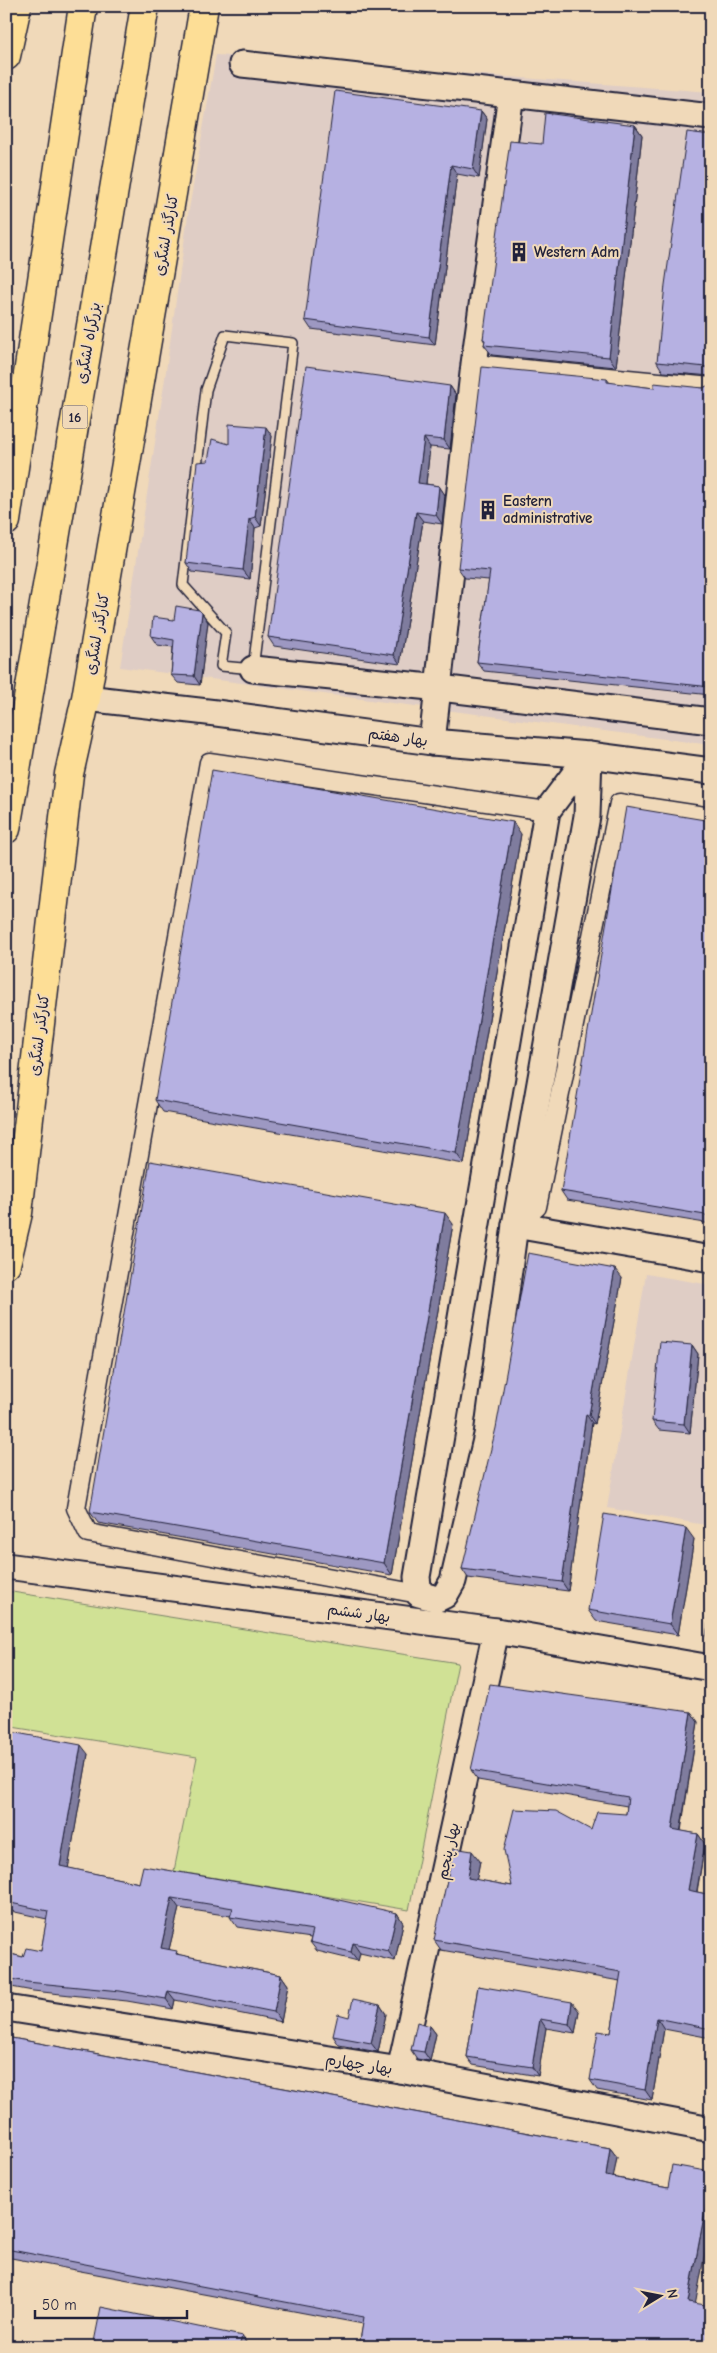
<svg xmlns="http://www.w3.org/2000/svg" width="717" height="2353" viewBox="0 0 717 2353" font-family="'Comic Neue','Playpen Sans Arabic',sans-serif">
  <style>
    .built { fill: #dfcdc5 }
    .green { fill: #d0e195; stroke: #798268 }
    .lines { fill: none; stroke-linecap: round; stroke-linejoin: round }
    .lane-casing { stroke: #22223b; stroke-width: 12 }
    .street-casing { stroke: #22223b; stroke-width: 21 }
    .secondary-casing { stroke: #22223b; stroke-width: 29 }
    .primary-casing { stroke: #22223b; stroke-width: 31 }
    .highway-casing { stroke: #22223b; stroke-width: 31 }
    .lane { stroke: #f0d9b9; stroke-width: 9 }
    .street { stroke: #f0d9b9; stroke-width: 18 }
    .secondary { stroke: #f0d9b9; stroke-width: 25 }
    .primary { stroke: #fdde96; stroke-width: 28 }
    .highway { stroke: #fdde96; stroke-width: 28 }
    .wall { fill: #9d98c2; stroke: #22223b }
    .shaded-wall { fill: #7f7c9e; stroke: #22223b }
    .building { fill: #b6b1e2; stroke: #22223b }
    .labels { text-anchor: middle; stroke-width: 4; stroke-linejoin: round; paint-order: stroke }
    .shield { fill: #f0d9b9; stroke: #605961; stroke-width: 1 }
    .shield-label { font-size: 14px; font-weight: bold; fill: #22223b }
    .street-label { font-size: 15px; fill: #22223b; stroke: #f0d9b9 }
    .poi-label { font-size: 15px; font-weight: bold; fill: #22223b; stroke: #f0d9b9; text-anchor: start }
  </style>
  <rect width="100%" height="100%" fill="#f0d9b9"/>
  <filter id="ink" filterUnits="userSpaceOnUse"><feTurbulence type="fractalNoise" baseFrequency=".02" numOctaves="2"/><feDisplacementMap in="SourceGraphic" scale="10" xChannelSelector="R" yChannelSelector="G"/><feConvolveMatrix kernelMatrix="1 2 1 2 8 2 1 2 1" color-interpolation-filters="sRGB"/></filter>
  <g filter="url(#ink)">
    <g class="built">
      <polygon points="216,55 711,92 711,745 120,667 164,385 188,215"/>
      <polygon points="646,1274 711,1285 711,1526 607,1508"/>
    </g>
    <polygon class="green" points="6,1591 458,1663 409,1910 174,1871 197,1757 6,1726"/>
    <g class="lines">
      <defs>
        <polygon id="lane" points="225,335 293,343 253,669 221,666 226,633 183,585 206,390"/>
        <g id="street">
          <polyline points="474,364 711,387"/>
          <polyline points="515,1225 537,1207 619,803 711,817"/>
          <polyline points="419,1594 88,1533 76,1508 209,762 547,811"/>
        </g>
        <g id="secondary">
          <polyline points="242,64 511,94"/>
          <polyline points="253,669 440,688 711,721"/>
          <polyline points="86,698 216,713 432,742 589,755 711,771"/>
          <polyline points="432,742 474,364 511,94 711,117"/>
          <polygon points="589,755 587,816 515,1225 487,1435 453,1581 445,1595 437,1599 419,1594 417,1577 547,811"/>
          <polyline points="515,1225 711,1259"/>
          <polyline points="6,1566 496,1631 711,1668"/>
          <polyline points="6,2008 400,2070 711,2129"/>
          <polyline points="400,2070 496,1631"/>
        </g>
        <polyline id="primary" points="6,1264 18,1213 69,774 86,698 204,6"/>
        <g id="highway">
          <polyline points="6,56 17,6"/>
          <polyline points="6,521 83,6"/>
          <polyline points="6,829 145,6"/>
        </g>
      </defs>
      <use href="#lane" class="lane-casing"/>
      <use href="#street" class="street-casing"/>
      <use href="#secondary" class="secondary-casing"/>
      <use href="#primary" class="primary-casing"/>
      <use href="#highway" class="highway-casing"/>
      <use href="#lane" class="lane"/>
      <use href="#street" class="street"/>
      <use href="#secondary" class="secondary"/>
      <use href="#primary" class="primary"/>
      <use href="#highway" class="highway"/>
    </g>
    <g class="wall">
      <polygon points="481,111 487,119 479,178 457,174 435,345 311,329 305,320"/>
      <polygon points="635,125 642,135 616,367 492,355 484,345 485,342 483,339 542,144"/>
      <polygon points="711,135 711,376 663,372 657,362"/>
      <polygon points="607,379 610,383 654,388 703,388 711,384 711,695 484,671 477,662 489,580 465,578 458,568"/>
      <polygon points="450,386 456,395 450,449 430,447 426,484 439,486 445,495 442,524 423,521 400,664 274,646 268,637"/>
      <polygon points="272,436 261,526 255,528 250,579 192,572 186,563 208,461 229,444"/>
      <polygon points="202,613 208,622 200,685 178,683 171,675 173,647 157,645 151,636 174,620"/>
      <polygon points="711,821 711,1224 567,1200 561,1191"/>
      <polygon points="521,834 464,1164 163,1112 155,1100"/>
      <polygon points="453,1224 392,1575 98,1523 90,1512"/>
      <polygon points="622,1278 595,1424 592,1423 568,1591 468,1578 462,1569"/>
      <polygon points="692,1345 698,1354 690,1433 659,1430 652,1421"/>
      <polygon points="694,1539 678,1635 596,1621 588,1610"/>
      <polygon points="711,1608 711,1644 706,1636"/>
      <polygon points="691,1712 698,1722 681,1831 698,1834 705,1844 697,1892 711,1895 711,2038 664,2029 652,2100 597,2090 590,2080 611,2033 620,1981 441,1950 434,1940 480,1861 476,1880 512,1886 591,1830 626,1814 627,1806 478,1780 471,1770"/>
      <polygon points="6,1731 88,1754 68,1868 139,1883 397,1913 403,1923 395,1961 360,1953 358,1961 317,1951 310,1942 311,1938 237,1927 230,1917 231,1916 179,1908 169,1949 180,1955 281,1975 288,1985 281,2022 175,2000 173,2009 127,2001 33,1991 6,1986 6,1953 23,1957 41,1951 47,1919 6,1910"/>
      <polygon points="478,1986 579,2011 575,2033 546,2028 538,2076 473,2065 467,2057"/>
      <polygon points="380,2005 386,2014 378,2052 339,2045 333,2036 349,2017"/>
      <polygon points="430,2026 436,2034 430,2061 417,2059 411,2050"/>
      <polygon points="6,2037 610,2148 617,2157 613,2177 668,2188 711,2172 711,2221 695,2303 711,2347 359,2347 363,2324 6,2257"/>
    </g>
    <g class="shaded-wall">
      <polygon points="481,111 487,119 479,178 473,169"/>
      <polygon points="635,125 642,135 616,367 609,357"/>
      <polygon points="451,165 457,174 435,345 429,337"/>
      <polygon points="450,386 456,395 450,449 444,440"/>
      <polygon points="266,427 272,436 261,526 255,517"/>
      <polygon points="424,438 430,447 425,492 418,483"/>
      <polygon points="439,486 445,495 442,524 436,515"/>
      <polygon points="416,512 423,521 400,664 394,655"/>
      <polygon points="249,519 255,528 250,579 243,570"/>
      <polygon points="202,613 208,622 200,685 194,676"/>
      <polygon points="513,822 521,834 464,1164 456,1153"/>
      <polygon points="445,1213 453,1224 392,1575 384,1563"/>
      <polygon points="615,1269 622,1278 595,1424 589,1415"/>
      <polygon points="692,1345 698,1354 690,1433 684,1424"/>
      <polygon points="586,1414 592,1423 568,1591 562,1582"/>
      <polygon points="686,1528 694,1539 678,1635 670,1624"/>
      <polygon points="691,1712 698,1722 679,1840 672,1829"/>
      <polygon points="81,1745 88,1754 67,1875 60,1866"/>
      <polygon points="698,1834 705,1844 695,1901 688,1890"/>
      <polygon points="472,1851 480,1861 475,1888 468,1878"/>
      <polygon points="172,1898 179,1908 167,1958 161,1948"/>
      <polygon points="397,1913 403,1923 395,1961 388,1951"/>
      <polygon points="353,1943 360,1953 358,1961 351,1952"/>
      <polygon points="281,1975 288,1985 281,2022 274,2012"/>
      <polygon points="168,1991 175,2000 173,2009 166,1999"/>
      <polygon points="572,2002 579,2011 575,2033 569,2024"/>
      <polygon points="380,2005 386,2014 378,2052 371,2043"/>
      <polygon points="657,2018 664,2029 652,2100 645,2090"/>
      <polygon points="540,2019 546,2028 538,2076 532,2067"/>
      <polygon points="430,2026 436,2034 430,2061 424,2052"/>
      <polygon points="610,2148 617,2157 612,2185 606,2176"/>
      <polygon points="711,2179 711,2221 694,2311 688,2302"/>
      <polygon points="242,2336 248,2345 247,2347 239,2347"/>
      <polygon points="504,2342 508,2347 504,2347"/>
    </g>
    <g class="building">
      <polygon points="335,91 481,111 473,169 451,165 429,337 305,320"/>
      <polygon points="545,113 635,125 609,357 484,345 485,340 483,339 510,141 542,144"/>
      <polygon points="687,132 711,135 711,371 706,367 657,362 665,285"/>
      <polygon points="306,366 450,386 444,440 424,438 418,483 439,486 436,515 416,512 394,655 268,637"/>
      <polygon points="482,367 607,379 607,382 654,388 654,383 703,388 711,384 711,687 477,662 490,571 458,568"/>
      <polygon points="229,424 266,427 255,517 249,519 243,570 186,563 197,462 208,461 212,439 229,444"/>
      <polygon points="176,606 199,610 202,613 194,676 171,675 174,640 151,636 153,617 174,620"/>
      <polygon points="212,770 513,822 456,1153 155,1100"/>
      <polygon points="626,807 711,821 711,1216 561,1191"/>
      <polygon points="150,1161 445,1213 384,1563 90,1512"/>
      <polygon points="528,1253 615,1269 589,1415 586,1414 562,1582 462,1569 496,1428"/>
      <polygon points="660,1342 692,1345 684,1424 652,1421"/>
      <polygon points="604,1514 686,1528 670,1624 588,1610"/>
      <polygon points="711,1608 711,1637 706,1636"/>
      <polygon points="490,1684 691,1712 672,1829 698,1834 688,1890 711,1895 711,2029 657,2018 645,2090 590,2080 598,2031 611,2033 621,1972 434,1940 454,1848 472,1851 468,1878 512,1886 504,1850 514,1809 556,1811 591,1830 597,1812 626,1814 628,1797 471,1770"/>
      <polygon points="6,1731 81,1745 60,1866 139,1883 143,1866 321,1896 397,1913 388,1951 353,1943 351,1952 310,1942 313,1930 230,1917 233,1908 172,1898 161,1948 177,1951 176,1954 281,1975 274,2012 168,1991 166,1999 120,1991 27,1982 6,1978 6,1953 23,1957 26,1948 41,1951 48,1911 6,1902"/>
      <polygon points="478,1986 572,2002 569,2024 540,2019 532,2067 467,2057"/>
      <polygon points="353,1999 380,2005 371,2043 333,2036 338,2014 349,2017"/>
      <polygon points="417,2022 430,2026 424,2052 411,2050"/>
      <polygon points="6,2037 610,2148 606,2176 668,2188 672,2165 711,2172 711,2179 688,2302 711,2306 711,2347 532,2347 504,2342 504,2347 359,2347 364,2317 6,2249"/>
      <polygon points="101,2307 242,2336 239,2347 93,2347"/>
      <polygon points="6,2339 45,2347 6,2347"/>
    </g>
  </g>
  <defs>
    <symbol id="building-bare" viewBox="-9 -9 18 18"><path d="M-4-6H4V6H1V3H-1V6H-4ZM-2.5-4.3h1.7v1.8h-1.7ZM.8-4.3h1.7v1.8H.8ZM-2.5-1h1.7V.8h-1.7ZM.8-1h1.7V.8H.8Z" fill="#22223b" stroke="#f0d9b9" stroke-width="2.5" paint-order="stroke"/></symbol>
  </defs>
  <g fill-rule="evenodd">
    <use href="#building-bare" x="505" y="238" width="28" height="28"/>
    <use href="#building-bare" x="474" y="496" width="28" height="28"/>
  </g>
  <g class="labels">
    <rect class="shield" x="62.5" y="405.5" width="25" height="23" rx="4"/>
    <g class="shield-label">
      <text x="75" y="422">16</text>
    </g>
    <g class="street-label">
      <text transform="translate(166 235) rotate(-80)" y="5">کنارگذر لشگری</text>
      <text transform="translate(88 343) rotate(-80)" y="5">بزرگراه لشگری</text>
      <text transform="translate(97 634) rotate(-80)" y="5">کنارگذر لشگری</text>
      <text transform="translate(398 737) rotate(8)" y="5">بهار هفتم</text>
      <text transform="translate(39 1035) rotate(-83)" y="5">کنارگذر لشگری</text>
      <text transform="translate(359 1613) rotate(8)" y="5">بهار ششم</text>
      <text transform="translate(448 1851) rotate(-78)" y="5">بهار پنجم</text>
      <text transform="translate(359 2064) rotate(9)" y="5">بهار چهارم</text>
    </g>
    <g class="poi-label">
      <text x="534" y="257">Western Adm</text>
      <text x="503" y="506">Eastern<tspan x="503" dy="17">administrative</tspan></text>
    </g>
  </g>
  <rect width="717" height="2353" fill="none" stroke="#f0d9b9" stroke-width="25"/>
  <rect x="12" y="12" width="692" height="2328" fill="none" stroke="#22223b" stroke-width="2" filter="url(#ink)"/>
  <g transform="translate(660 2296) rotate(80)" stroke="#f0d9b9" stroke-width="4" paint-order="stroke">
  <path d="M0-4L9 19L0 12L-9 19Z" fill="#22223b"/>
  <text y="-8" font-size="14" font-weight="bold" text-anchor="middle" fill="#22223b">N</text>
  </g>
  <path d="M35 2310v8h152v-8" fill="none" stroke="#22223b" stroke-width="2.5"/>
  <text x="42" y="2310" font-size="15" fill="#22223b" stroke="#f0d9b9" stroke-width="4" paint-order="stroke">50 m</text>
</svg>
